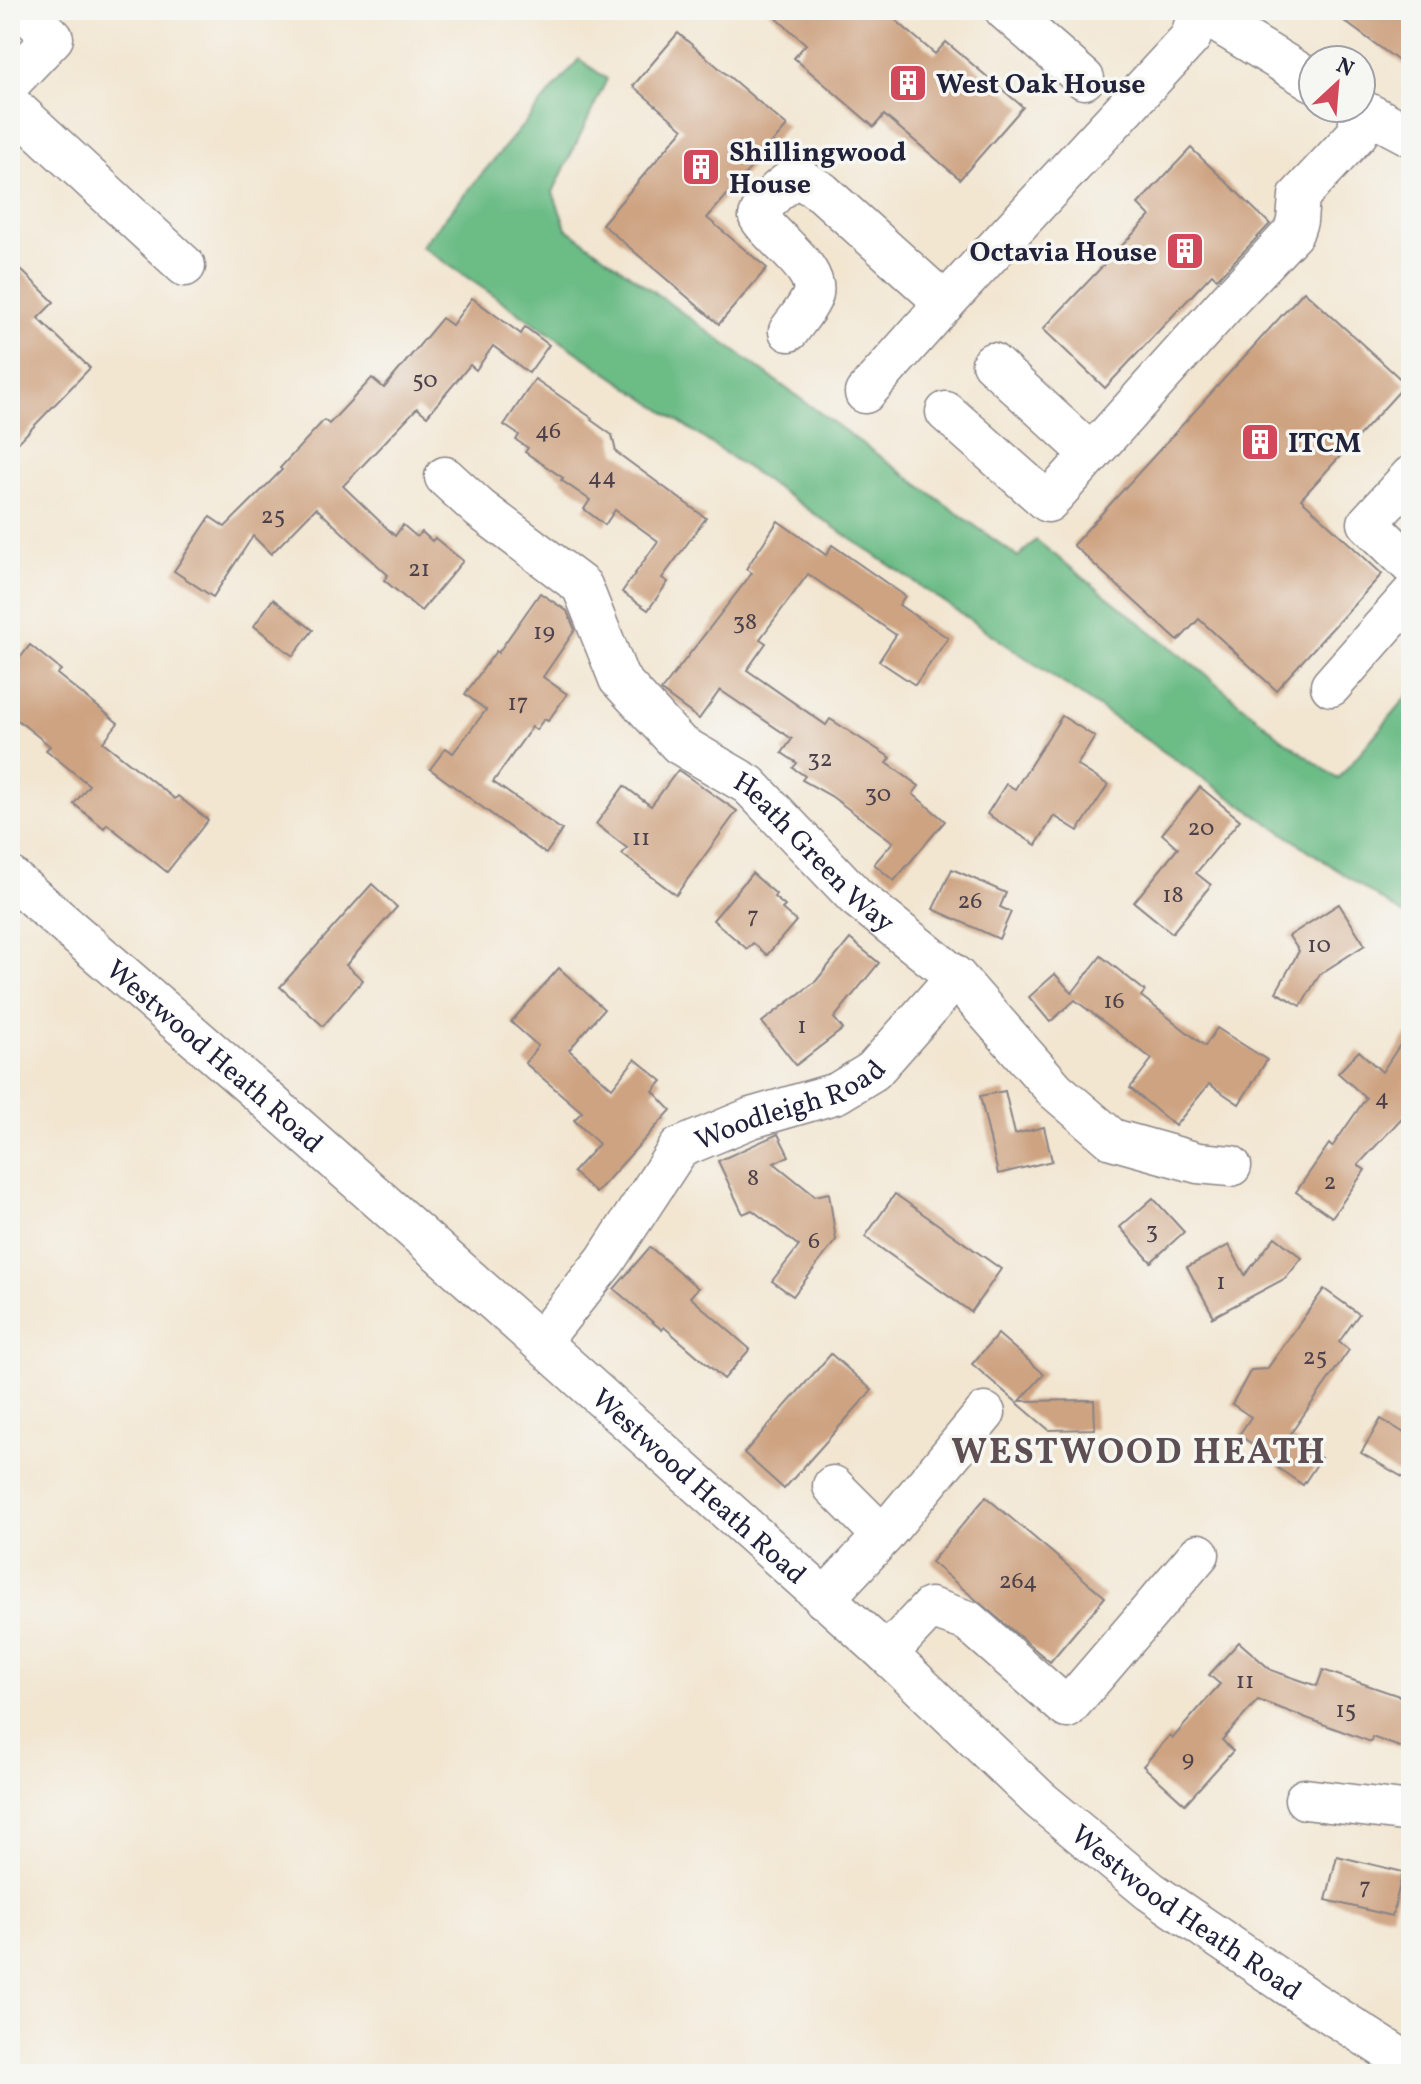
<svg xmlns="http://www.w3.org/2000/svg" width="1421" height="2084" viewBox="0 0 1421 2084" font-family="Vollkorn,serif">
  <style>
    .forest { fill: #6cbc86; stroke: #476f60; stroke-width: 2 }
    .building { fill: #cea381 }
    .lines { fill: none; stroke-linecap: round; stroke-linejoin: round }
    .minor-casing { stroke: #8a8486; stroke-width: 43 }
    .minor { stroke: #fff; stroke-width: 40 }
    .labels { text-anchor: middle; stroke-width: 7; stroke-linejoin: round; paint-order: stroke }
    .number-label { font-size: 24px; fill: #4d424c }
    .poi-label { font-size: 28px; font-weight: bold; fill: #22223b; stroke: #f6f6f2; text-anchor: start }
    .street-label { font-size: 28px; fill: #22223b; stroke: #f6f6f2 }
    .district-label { font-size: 36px; font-weight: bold; letter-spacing: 2px; fill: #5e4f54; stroke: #f6f6f2 }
  </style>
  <rect width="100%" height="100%" fill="#f6f6f2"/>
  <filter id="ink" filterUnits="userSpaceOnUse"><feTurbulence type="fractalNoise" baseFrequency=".0125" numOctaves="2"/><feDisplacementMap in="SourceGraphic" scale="16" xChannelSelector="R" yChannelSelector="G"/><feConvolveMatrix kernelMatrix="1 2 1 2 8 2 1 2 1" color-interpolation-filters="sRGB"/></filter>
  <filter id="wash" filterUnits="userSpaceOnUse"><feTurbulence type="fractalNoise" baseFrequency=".006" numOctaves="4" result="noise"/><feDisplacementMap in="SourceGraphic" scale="32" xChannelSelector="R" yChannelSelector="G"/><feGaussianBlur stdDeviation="1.8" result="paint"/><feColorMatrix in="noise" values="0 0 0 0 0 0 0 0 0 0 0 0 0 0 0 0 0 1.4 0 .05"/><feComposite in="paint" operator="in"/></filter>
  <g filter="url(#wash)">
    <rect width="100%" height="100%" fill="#f2e6d1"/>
    <polygon class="forest" points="579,59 607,79 553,192 566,228 1018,557 1036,540 1210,678 1280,737 1338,779 1411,692 1411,920 421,246"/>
    <g id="blocks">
      <g class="building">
        <polygon points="767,10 884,10 935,54 946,42 1023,107 960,179 884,115 874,127 794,58 806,44"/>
        <polygon points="1329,10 1411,10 1411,70"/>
        <polygon points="678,33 787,126 707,218 767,268 719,324 602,224 683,129 633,86"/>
        <polygon points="1191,148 1270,224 1217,279 1212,274 1105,388 1043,329 1150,216 1138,204"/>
        <polygon points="10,259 54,302 38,318 90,368 10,451"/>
        <polygon points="1304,291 1406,384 1301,499 1382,574 1276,690 1199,619 1178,641 1073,545"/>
        <polygon points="472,298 521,334 525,327 549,345 529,373 493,346 476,370 470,365 427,416 417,408 343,486 395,536 403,525 417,537 422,532 432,541 435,538 463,561 421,611 384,580 388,575 316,508 271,554 253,536 213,597 174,571 210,517 225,527 282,470 280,468 324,420 329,424 372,378 384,388 442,318 452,325"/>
        <polygon points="535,379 592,418 591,420 612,435 616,452 706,518 662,578 668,582 648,610 622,592 658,541 615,510 605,525 584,509 590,500 561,480 563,478 525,452 528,448 516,440 519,435 504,425"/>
        <polygon points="778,521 826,555 832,545 905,596 899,605 948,638 915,685 879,661 896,635 808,574 760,639 766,643 747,670 826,725 830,719 891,758 887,763 919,786 913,794 945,821 894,881 874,864 893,842 831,796 802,780 805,776 793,768 797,763 782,753 792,739 720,690 699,719 661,691 752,573 746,569"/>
        <polygon points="540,593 567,611 575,630 543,677 567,694 548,721 544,719 536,730 532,727 493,782 562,830 546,854 430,769 446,748 453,753 486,710 465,694 496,651 498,653"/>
        <polygon points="273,599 313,630 293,656 254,626"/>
        <polygon points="30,645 61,670 57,674 118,723 103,742 175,799 178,796 208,820 167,872 107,824 104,828 74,804 89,785 46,750 50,746 10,714 10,671"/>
        <polygon points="1062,716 1095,737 1077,765 1108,785 1078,831 1054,816 1036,845 987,814 1006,784 1015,789"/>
        <polygon points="678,770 737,811 676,895 622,854 627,848 596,824 624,786 651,806"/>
        <polygon points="1200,787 1240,820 1196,873 1211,885 1172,933 1134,902 1178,848 1162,834"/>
        <polygon points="952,869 1006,893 1000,907 1011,912 999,939 933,909"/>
        <polygon points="752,873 776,894 774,897 785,906 782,909 796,921 767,955 753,943 747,949 713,920"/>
        <polygon points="372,884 397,907 346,965 363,980 323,1026 280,987"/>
        <polygon points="1339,904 1365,945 1320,974 1301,1006 1276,992 1299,951 1289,936"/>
        <polygon points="850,939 879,963 834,1018 843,1029 796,1065 762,1022 816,981"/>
        <polygon points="1101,956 1145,991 1141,996 1205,1046 1217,1028 1267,1060 1239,1104 1209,1084 1175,1126 1130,1088 1152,1059 1075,1000 1050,1022 1029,997 1055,974 1072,993"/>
        <polygon points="559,968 604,1009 569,1050 612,1088 635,1059 662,1081 653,1091 671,1110 596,1193 573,1172 599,1144 574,1120 582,1112 525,1063 538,1046 511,1022"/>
        <polygon points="1411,1028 1411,1108 1358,1165 1365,1170 1332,1217 1296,1192 1329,1144 1332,1147 1366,1098 1338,1073 1359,1051 1382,1072"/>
        <polygon points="1005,1091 1015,1134 1044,1127 1052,1161 998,1174 980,1096"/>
        <polygon points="778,1134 789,1156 774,1163 815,1196 829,1193 836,1240 793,1296 772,1281 799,1246 752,1210 743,1214 718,1161"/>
        <polygon points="895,1194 1001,1269 971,1312 865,1237"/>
        <polygon points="1153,1198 1184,1232 1151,1262 1120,1227"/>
        <polygon points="1275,1237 1302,1258 1286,1278 1211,1318 1213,1315 1187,1267 1229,1245 1245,1275"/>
        <polygon points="650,1247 698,1288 690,1297 750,1349 724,1379 664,1327 662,1330 614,1289"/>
        <polygon points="1324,1289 1359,1314 1339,1342 1349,1350 1289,1436 1321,1458 1303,1485 1278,1468 1281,1464 1239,1435 1251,1417 1232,1404 1251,1370 1267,1369"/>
        <polygon points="998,1334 1044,1374 1020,1401 1094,1400 1095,1429 1049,1430 972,1364"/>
        <polygon points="831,1354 872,1390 784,1489 744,1453"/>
        <polygon points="1381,1419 1411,1437 1411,1482 1361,1453"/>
        <polygon points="986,1497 1105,1597 1050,1662 931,1562"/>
        <polygon points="1239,1642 1271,1670 1317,1686 1323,1670 1411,1700 1411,1751 1372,1737 1371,1742 1258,1700 1222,1740 1233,1751 1185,1804 1143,1766 1170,1735 1173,1738 1220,1684 1209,1675"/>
        <polygon points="1337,1856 1403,1872 1392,1916 1326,1900"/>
      </g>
    </g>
  </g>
  <g filter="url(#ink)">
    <use href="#blocks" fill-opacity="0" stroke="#8a8486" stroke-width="2"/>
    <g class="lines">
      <defs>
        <g id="minor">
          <polyline points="1005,10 1084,79"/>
          <polyline points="1197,10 1313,81"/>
          <polyline points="10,83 53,38 24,10"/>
          <polyline points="10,104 185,266"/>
          <polyline points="1358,108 1411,136"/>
          <path d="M789 331C796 321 806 310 811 299 825 271 772 240 759 217 765 200 782 185 797 177L822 192 945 303"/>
          <polyline points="992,363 1091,454"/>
          <polyline points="865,393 945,303 1191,37 1198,11"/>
          <polyline points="946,412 1048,502 1230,299 1293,233 1297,221 1299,196 1358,133 1360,110"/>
          <polyline points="1411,476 1368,523 1411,565"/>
          <path id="s1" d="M445 477 480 509 582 586 619 679 679 744 749 785 856 897 956 977 1055 1090 1112 1139 1198 1163 1231 1166"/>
          <polyline points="1331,686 1411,595"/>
          <path id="s2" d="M10 877 257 1091 540 1342 887 1654 1040 1800 1150 1891 1311 2001 1411 2065"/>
          <path id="s3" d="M540 1342 605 1261 679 1148 751 1118 837 1093 873 1071 956 977"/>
          <polyline points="883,1536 985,1413"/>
          <polyline points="824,1599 883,1536 833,1486"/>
          <polyline points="887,1654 930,1608 968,1621 1067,1708 1199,1554"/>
          <polyline points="1305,1799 1411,1812"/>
        </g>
      </defs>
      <use href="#minor" class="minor-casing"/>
      <use href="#minor" class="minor"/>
    </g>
  </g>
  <defs>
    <symbol id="building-square" viewBox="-11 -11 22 22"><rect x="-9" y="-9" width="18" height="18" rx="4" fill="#d1495b" stroke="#f6f6f2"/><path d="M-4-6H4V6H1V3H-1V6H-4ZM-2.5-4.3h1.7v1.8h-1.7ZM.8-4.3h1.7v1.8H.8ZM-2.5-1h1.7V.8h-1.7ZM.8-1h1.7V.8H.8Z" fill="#fff"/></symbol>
  </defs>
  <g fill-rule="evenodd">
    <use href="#building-square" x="886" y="61" width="44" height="44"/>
    <use href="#building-square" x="679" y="145" width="44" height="44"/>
    <use href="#building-square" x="1163" y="229" width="44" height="44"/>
    <use href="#building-square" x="1238" y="420" width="44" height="44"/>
  </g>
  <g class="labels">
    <g class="number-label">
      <text x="425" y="387">50</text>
      <text x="548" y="438">46</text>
      <text x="602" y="484">44</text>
      <text x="273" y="523">25</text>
      <text x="419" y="576">21</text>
      <text x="745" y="629">38</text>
      <text x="544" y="639">19</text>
      <text x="518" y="710">17</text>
      <text x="820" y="766">32</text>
      <text x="878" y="801">30</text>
      <text x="1201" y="835">20</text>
      <text x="641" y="845">11</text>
      <text x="1173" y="902">18</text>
      <text x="970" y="908">26</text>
      <text x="753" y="923">7</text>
      <text x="1319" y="952">10</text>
      <text x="1114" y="1008">16</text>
      <text x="802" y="1033">1</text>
      <text x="1382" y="1105">4</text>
      <text x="753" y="1185">8</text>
      <text x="1330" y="1189">2</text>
      <text x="1152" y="1238">3</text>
      <text x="814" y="1248">6</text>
      <text x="1221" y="1289">1</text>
      <text x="1315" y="1364">25</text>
      <text x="1018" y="1588">264</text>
      <text x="1245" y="1688">11</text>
      <text x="1346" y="1717">15</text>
      <text x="1188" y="1766">9</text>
      <text x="1365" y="1894">7</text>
    </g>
    <g class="poi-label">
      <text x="936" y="93">West Oak House</text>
      <text x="729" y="161">Shillingwood<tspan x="729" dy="32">House</tspan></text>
      <text x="1157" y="261" text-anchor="end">Octavia House</text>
      <text x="1288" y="452">ITCM</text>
    </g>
    <g class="street-label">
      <text dy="10" stroke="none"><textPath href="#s1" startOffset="538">Heath Green Way</textPath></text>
      <text dy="10" stroke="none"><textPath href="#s2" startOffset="272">Westwood Heath Road</textPath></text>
      <text dy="10" stroke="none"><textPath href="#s3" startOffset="358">Woodleigh Road</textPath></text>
      <text dy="10" stroke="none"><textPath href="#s2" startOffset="920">Westwood Heath Road</textPath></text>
      <text dy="10" stroke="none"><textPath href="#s2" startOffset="1568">Westwood Heath Road</textPath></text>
    </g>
    <g class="district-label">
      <text x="1139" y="1463">WESTWOOD HEATH</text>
    </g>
  </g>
  <rect width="1421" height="2084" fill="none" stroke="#f6f6f2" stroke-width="40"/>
  <g transform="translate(1337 84) rotate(26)"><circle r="38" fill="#f6f6f2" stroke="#a1a1a9" stroke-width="2"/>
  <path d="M0-6L14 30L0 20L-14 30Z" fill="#d1495b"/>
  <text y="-12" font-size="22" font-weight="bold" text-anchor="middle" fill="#22223b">N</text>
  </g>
</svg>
